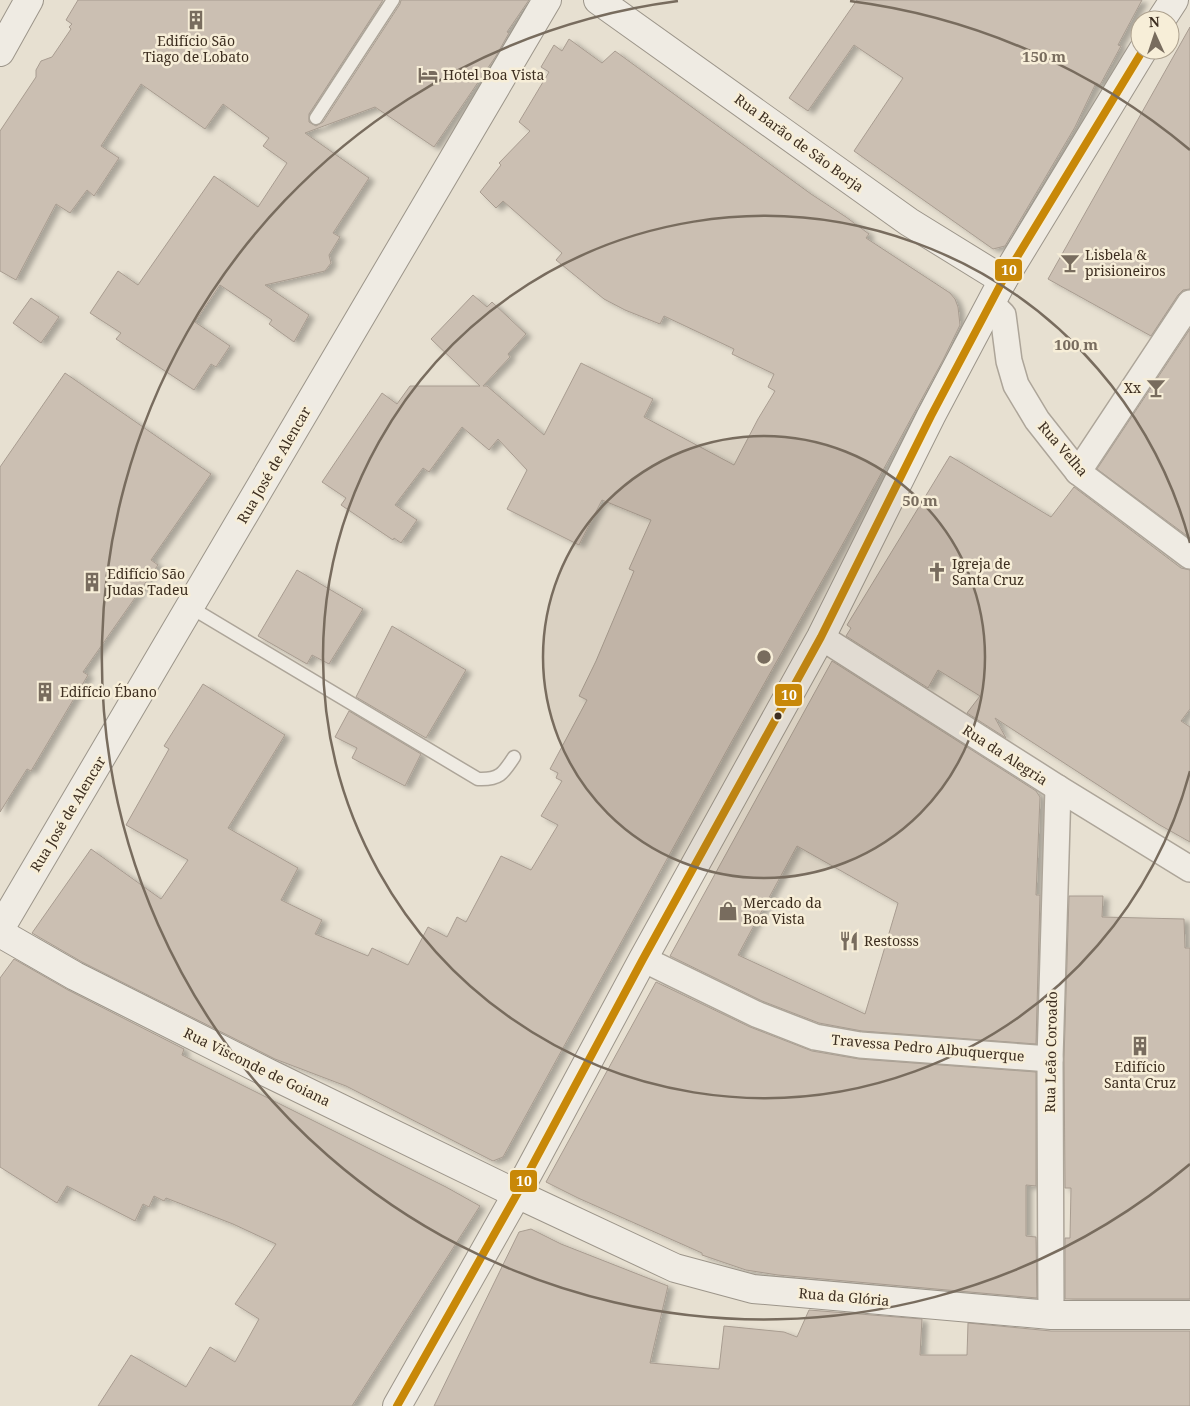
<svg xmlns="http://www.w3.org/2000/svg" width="1190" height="1406" viewBox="0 0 1190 1406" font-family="'Noto Serif',serif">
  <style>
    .building { fill: #cbbfb2; stroke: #a89c90; fill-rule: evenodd; filter: url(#shadow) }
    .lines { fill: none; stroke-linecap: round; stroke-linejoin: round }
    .lane-casing { stroke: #ada599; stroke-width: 15 }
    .street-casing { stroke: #ada599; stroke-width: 28 }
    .secondary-casing { stroke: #9c958a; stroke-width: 30 }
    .lane { stroke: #efebe3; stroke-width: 12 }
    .street { stroke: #efebe3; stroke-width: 25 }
    .secondary { stroke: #efebe3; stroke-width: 28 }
    .bus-1-casing { stroke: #f7eed8; stroke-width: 11 }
    .bus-1 { stroke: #c88808; stroke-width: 8 }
    .ring { fill: none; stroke: #786c5e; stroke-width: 2.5 }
    .bus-dot { fill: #3d2e20; stroke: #f7eed8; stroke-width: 2 }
    .labels { text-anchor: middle; stroke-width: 5; stroke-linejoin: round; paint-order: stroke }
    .poi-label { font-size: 14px; fill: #3d2e20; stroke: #f7eed8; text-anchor: start }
    .street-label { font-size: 14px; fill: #3d2e20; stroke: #f7eed8 }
    .centre { fill: #786c5e; stroke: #f7eed8; stroke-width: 2.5 }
    .ring-label { font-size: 15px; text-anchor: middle; font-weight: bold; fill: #786c5e; stroke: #f7eed8; stroke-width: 5; stroke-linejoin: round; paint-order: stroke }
    .line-badge { stroke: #f7eed8; stroke-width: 2 }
    .badge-label { font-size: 14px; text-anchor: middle; font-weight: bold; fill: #fff }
  </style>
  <defs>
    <filter id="shadow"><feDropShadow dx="5.5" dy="3" stdDeviation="2.5" flood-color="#0004"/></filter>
  </defs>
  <rect width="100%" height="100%" fill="#e7e0d1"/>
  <g class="building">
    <polygon points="78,0 383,0 309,114 309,122 316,126 323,122 400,4 401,0 529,0 507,32 509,33 496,56 434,147 375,107 305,133 369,178 333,233 340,237 329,255 331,263 325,271 265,285 309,315 294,342 269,324 272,320 220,285 195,322 230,346 216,367 211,364 194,390 116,339 121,333 90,313 118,271 138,285 214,176 258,207 287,163 263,146 269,138 223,104 205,129 141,84 101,146 119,158 94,196 87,190 70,213 56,204 16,280 0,271 0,131 36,77 36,70 41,61 52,57 71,29 69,27 72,24 66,20"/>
    <polygon points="857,0 1142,0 1118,45 1121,46 1100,85 1096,83 1075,127 1005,246 993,249 854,151 903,78 854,45 808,111 789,98"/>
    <polygon points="1190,27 1190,289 1183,290 1178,295 1151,336 1048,279"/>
    <polygon points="569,39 602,63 615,51 811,194 846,217 869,234 866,238 950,293 955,299 958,307 960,325 943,360 845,540 732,741 503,1157 493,1161 346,1086 275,1059 82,962 32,933 91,849 161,899 188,860 126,825 169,749 164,746 203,684 285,735 228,828 298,868 281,900 322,920 315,934 368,956 372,948 408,965 428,927 447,937 457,917 466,922 501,856 531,870 558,825 541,816 562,781 556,778 558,773 550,769 587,700 579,696 596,661 634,571 629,569 651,520 602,500 579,545 507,509 527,470 498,439 489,450 462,427 429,472 423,468 395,505 417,520 401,543 394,538 393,540 341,505 346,498 322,482 382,393 397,404 410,386 480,386 431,339 473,295 487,307 492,302 526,334 508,354 510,357 483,386 487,386 544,435 581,363 653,399 644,417 734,465 758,419 775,391 768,387 774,374 732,354 734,349 664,316 660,324 625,310 604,299 556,260 562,253 503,201 496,208 480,192 501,165 499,163 530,131 519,122 549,72 541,67 554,45 562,51"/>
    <polygon points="31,298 59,317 41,343 13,323"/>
    <polygon points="1190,329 1190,538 1097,469"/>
    <polygon points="65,373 211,474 151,560 158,565 83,672 88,675 31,771 27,769 0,812 0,467"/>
    <polygon points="950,456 1051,517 1074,487 1181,568 1190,570 1190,709 1181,721 1190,727 1190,842 1158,824 995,718 1006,738 967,713 980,696 938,670 928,688 846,636 851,628 847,625"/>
    <polygon points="297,570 363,609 329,664 312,655 307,664 258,636"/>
    <polygon points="392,626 466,670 426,738 356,697"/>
    <path d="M832 661 1036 791 1040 797 1036 895H1040L1036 1044 862 1031 819 1023 762 1001 670 956ZM797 846 898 903 865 1014 738 955Z"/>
    <polygon points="349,711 421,754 405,786 352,758 357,748 335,737"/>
    <polygon points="1069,896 1103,896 1102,917 1184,919 1185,948 1190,948 1190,1299 1065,1299 1065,1238 1070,1238 1071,1188 1065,1188 1064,1059"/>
    <polygon points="14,959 68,990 184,1049 182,1055 446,1187 480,1206 352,1406 98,1406 131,1355 186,1387 210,1347 235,1362 259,1319 235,1304 276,1244 233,1224 166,1198 164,1201 154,1196 149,1207 143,1204 135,1221 67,1186 57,1203 0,1167 0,978"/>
    <polygon points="656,982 750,1027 812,1051 859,1059 1036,1072 1036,1186 1026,1185 1026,1236 1036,1237 1037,1298 778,1275 746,1270 702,1255 702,1253 578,1198 546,1182"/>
    <polygon points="531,1229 561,1244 668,1286 650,1363 719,1369 724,1326 784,1332 797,1337 809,1310 922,1319 920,1355 967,1355 968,1323 1051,1331 1190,1331 1190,1406 434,1406 519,1232"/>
  </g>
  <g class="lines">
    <defs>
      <g id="lane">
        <polyline points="316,118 393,0"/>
        <path d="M190 607 478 779C499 780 503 774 514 757"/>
      </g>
      <g id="street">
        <polyline points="992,304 1003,315 1009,361 1016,385 1037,420 1078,472 1190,556"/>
        <polyline points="1078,472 1190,303"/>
        <polyline points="821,637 1058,788 1190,869"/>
        <polyline points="643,959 756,1014 815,1037 860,1045 1050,1059"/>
        <polyline points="1051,1315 1050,1059 1058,788"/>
      </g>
      <g id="secondary">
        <polyline points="598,0 909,222 1003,280"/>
        <polyline points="1161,20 1174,0"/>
        <polyline points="0,52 29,0"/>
        <polyline points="0,929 547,0"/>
        <polyline points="0,933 75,976 268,1073 517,1194 675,1268 753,1289 1051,1315 1190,1315"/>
        <polyline points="397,1406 517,1194 643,959 821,637 931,416 1003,280 1143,50"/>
      </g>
    </defs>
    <use href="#lane" class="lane-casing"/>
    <use href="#street" class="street-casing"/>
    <use href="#secondary" class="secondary-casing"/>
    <use href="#lane" class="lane"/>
    <use href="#street" class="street"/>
    <use href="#secondary" class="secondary"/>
    <defs>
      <polyline id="bus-1" points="397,1406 517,1194 643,959 821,637 931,416 1003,280 1143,50"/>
    </defs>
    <use href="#bus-1" class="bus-1-casing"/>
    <use href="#bus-1" class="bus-1"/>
  </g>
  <circle cx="764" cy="657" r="221" fill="#786c5e" fill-opacity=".12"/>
  <g class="ring">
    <circle cx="764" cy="657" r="221"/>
    <path d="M1190 771A441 441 0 1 1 1190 543"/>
    <path d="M1190 1164A662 662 0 1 1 678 1M850 1A662 662 0 0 1 1190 150"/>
  </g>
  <defs>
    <symbol id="building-bare" viewBox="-9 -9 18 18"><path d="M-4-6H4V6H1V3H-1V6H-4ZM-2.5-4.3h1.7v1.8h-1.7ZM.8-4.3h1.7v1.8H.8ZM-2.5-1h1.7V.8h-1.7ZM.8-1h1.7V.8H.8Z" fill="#786c5e" stroke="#f7eed8" stroke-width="2.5" paint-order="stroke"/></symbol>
    <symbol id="hotel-bare" viewBox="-9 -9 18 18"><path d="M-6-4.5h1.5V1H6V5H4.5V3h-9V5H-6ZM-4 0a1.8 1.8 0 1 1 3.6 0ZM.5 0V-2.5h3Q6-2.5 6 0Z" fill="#786c5e" stroke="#f7eed8" stroke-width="2.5" paint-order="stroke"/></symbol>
    <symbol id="bar-bare" viewBox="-9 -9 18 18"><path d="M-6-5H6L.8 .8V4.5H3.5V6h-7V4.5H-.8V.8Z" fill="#786c5e" stroke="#f7eed8" stroke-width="2.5" paint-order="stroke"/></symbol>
    <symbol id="church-bare" viewBox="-9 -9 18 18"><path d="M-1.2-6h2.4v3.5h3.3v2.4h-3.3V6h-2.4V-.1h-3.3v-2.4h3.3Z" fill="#786c5e" stroke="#f7eed8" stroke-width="2.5" paint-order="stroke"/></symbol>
    <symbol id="shop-bare" viewBox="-9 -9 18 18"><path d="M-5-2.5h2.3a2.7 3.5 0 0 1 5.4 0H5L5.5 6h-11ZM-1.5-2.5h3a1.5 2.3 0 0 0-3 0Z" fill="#786c5e" stroke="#f7eed8" stroke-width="2.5" paint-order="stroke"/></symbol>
    <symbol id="restaurant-bare" viewBox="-9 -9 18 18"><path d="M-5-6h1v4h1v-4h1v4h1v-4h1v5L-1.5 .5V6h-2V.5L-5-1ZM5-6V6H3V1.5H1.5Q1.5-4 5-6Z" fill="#786c5e" stroke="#f7eed8" stroke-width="2.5" paint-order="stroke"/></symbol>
  </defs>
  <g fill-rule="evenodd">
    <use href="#building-bare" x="182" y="6" width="28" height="28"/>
    <use href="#hotel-bare" x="414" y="61" width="28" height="28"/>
    <use href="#bar-bare" x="1056" y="249" width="28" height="28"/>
    <use href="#bar-bare" x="1142" y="374" width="28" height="28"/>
    <use href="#church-bare" x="923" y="558" width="28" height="28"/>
    <use href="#building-bare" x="78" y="568" width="28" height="28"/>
    <use href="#building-bare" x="31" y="678" width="28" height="28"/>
    <use href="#shop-bare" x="714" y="897" width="28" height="28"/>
    <use href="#restaurant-bare" x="835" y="927" width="28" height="28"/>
    <use href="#building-bare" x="1126" y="1032" width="28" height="28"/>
  </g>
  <circle class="bus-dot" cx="778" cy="716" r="4.5"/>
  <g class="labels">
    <g class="poi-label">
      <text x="196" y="46" text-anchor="middle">Edifício São<tspan x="196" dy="16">Tiago de Lobato</tspan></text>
      <text x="443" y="80">Hotel Boa Vista</text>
      <text x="1085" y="260">Lisbela &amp;<tspan x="1085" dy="16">prisioneiros</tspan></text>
      <text x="1141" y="393" text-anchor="end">Xx</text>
      <text x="952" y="569">Igreja de<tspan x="952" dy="16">Santa Cruz</tspan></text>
      <text x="107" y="579">Edifício São<tspan x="107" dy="16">Judas Tadeu</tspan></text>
      <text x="60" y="697">Edifício Ébano</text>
      <text x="743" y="908">Mercado da<tspan x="743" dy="16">Boa Vista</tspan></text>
      <text x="864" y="946">Restosss</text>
      <text x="1140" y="1072" text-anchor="middle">Edifício<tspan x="1140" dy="16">Santa Cruz</tspan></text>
    </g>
    <g class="street-label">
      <text transform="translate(799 143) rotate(36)" y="5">Rua Barão de São Borja</text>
      <text transform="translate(1063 449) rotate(49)" y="5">Rua Velha</text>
      <text transform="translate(274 465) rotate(-60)" y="5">Rua José de Alencar</text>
      <text transform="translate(1005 755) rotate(33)" y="5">Rua da Alegria</text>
      <text transform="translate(68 814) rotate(-59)" y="5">Rua José de Alencar</text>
      <text transform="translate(928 1048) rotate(5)" y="5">Travessa Pedro Albuquerque</text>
      <text transform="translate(1051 1052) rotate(-89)" y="5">Rua Leão Coroado</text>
      <text transform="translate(257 1067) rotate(26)" y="5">Rua Visconde de Goiana</text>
      <text transform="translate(844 1297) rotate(5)" y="5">Rua da Glória</text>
    </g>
  </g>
  <circle cx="764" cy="657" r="8" class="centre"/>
  <g class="ring-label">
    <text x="1044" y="62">150 m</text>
    <text x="1076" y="350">100 m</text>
    <text x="920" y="506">50 m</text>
  </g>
  <g class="line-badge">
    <rect x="994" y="258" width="29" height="24" rx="5" fill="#c88808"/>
    <rect x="774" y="683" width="29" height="24" rx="5" fill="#c88808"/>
    <rect x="509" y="1169" width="29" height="24" rx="5" fill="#c88808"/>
  </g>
  <g class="badge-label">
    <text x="1009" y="275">10</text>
    <text x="789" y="700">10</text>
    <text x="524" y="1186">10</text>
  </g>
  <g transform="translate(1155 35) rotate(357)"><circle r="24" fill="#f7eed8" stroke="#ada18e"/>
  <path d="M0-4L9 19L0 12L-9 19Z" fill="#786c5e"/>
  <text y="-8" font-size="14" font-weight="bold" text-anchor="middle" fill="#3d2e20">N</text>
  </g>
</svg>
